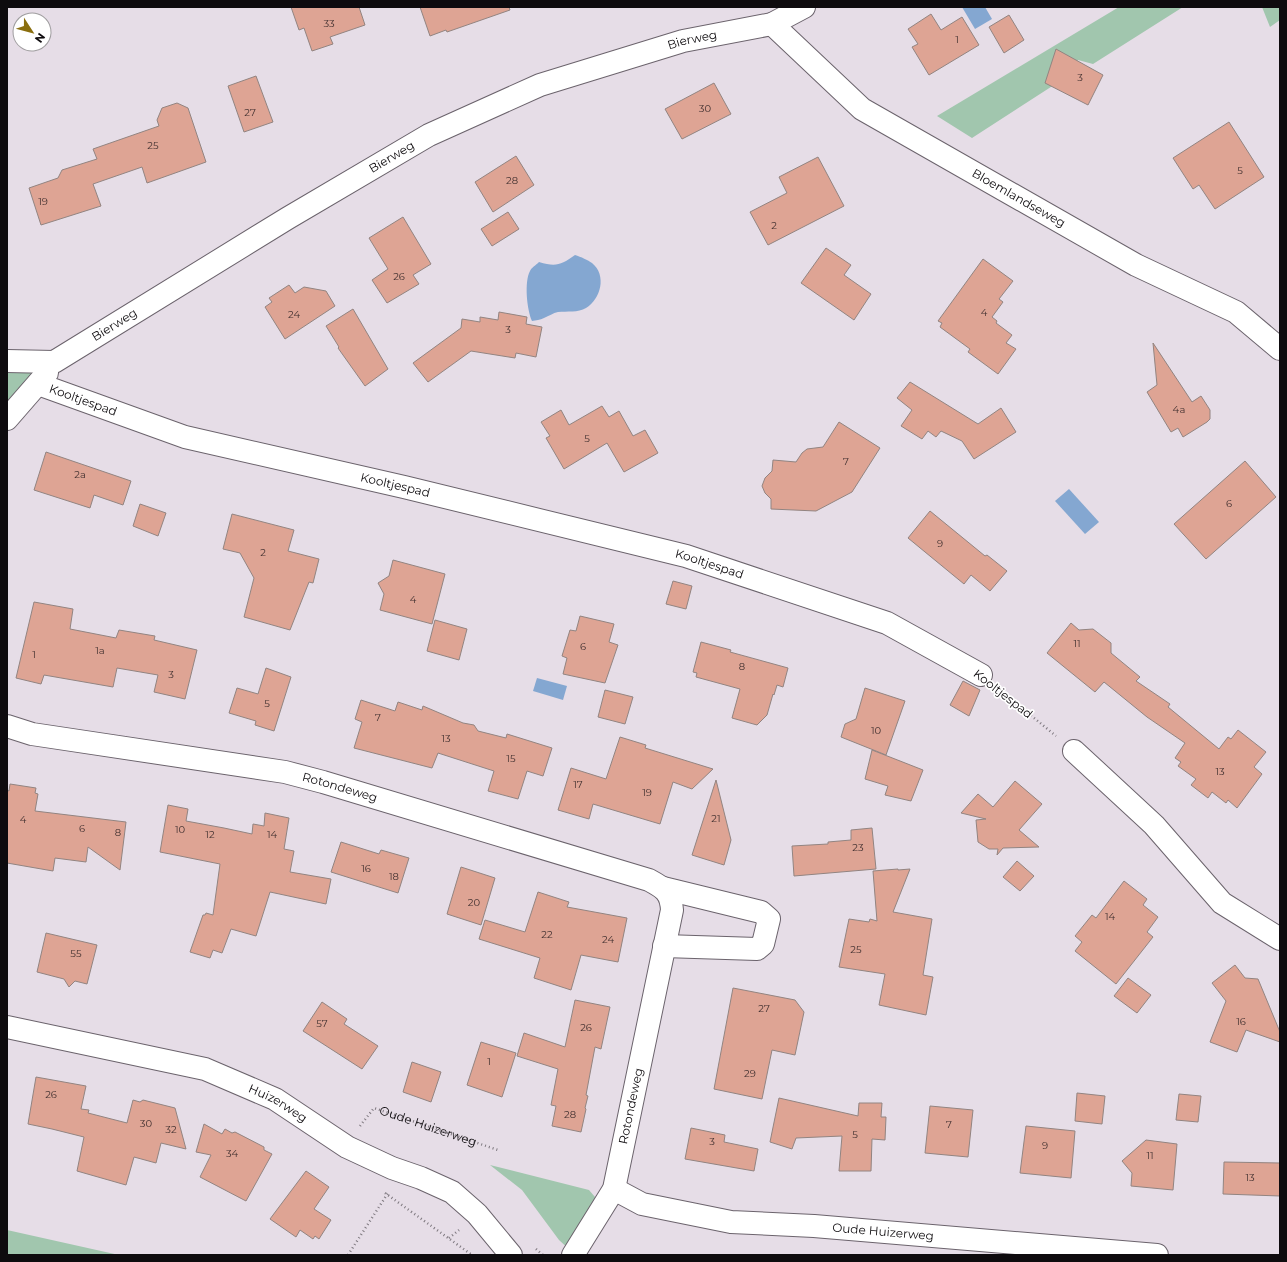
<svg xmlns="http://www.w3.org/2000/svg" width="1287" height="1262" viewBox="0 0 1287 1262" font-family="Montserrat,sans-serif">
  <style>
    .green { fill: #a1c6ae }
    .water { fill: #84a7d1 }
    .building { fill: #dea494; stroke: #928481 }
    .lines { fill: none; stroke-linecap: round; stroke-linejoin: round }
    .minor-casing { stroke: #6b636c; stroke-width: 24 }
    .secondary-casing { stroke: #6b636c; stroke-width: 24 }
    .path { stroke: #7e787f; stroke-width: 2.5; stroke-dasharray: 1 3; stroke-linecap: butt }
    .minor { stroke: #fff; stroke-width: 22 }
    .secondary { stroke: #fff; stroke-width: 22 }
    .labels { text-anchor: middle; stroke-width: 3.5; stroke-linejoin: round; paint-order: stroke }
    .number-label { font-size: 10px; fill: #423130 }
    .street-label { font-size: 12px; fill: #0e0b0e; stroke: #fff }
  </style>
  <rect width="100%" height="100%" fill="#e6dde7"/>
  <g class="green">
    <polygon points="1119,7 1183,7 1093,64 1078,60 1071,74 972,138 937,116"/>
    <polygon points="1262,7 1280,7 1280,20 1270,27"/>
    <polygon points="7,366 28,367 32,373 30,383 7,412"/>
    <polygon points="490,1165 589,1190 595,1197 593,1206 571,1251 559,1240 522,1190"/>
    <polygon points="7,1230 119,1255 7,1255"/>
  </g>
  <g class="water">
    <polygon points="962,7 985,7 992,19 975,29"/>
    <path d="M575 255C581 257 588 260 592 263 607 275 601 299 586 308 578 313 567 311 558 312 553 313 549 316 544 318 540 320 536 320 532 321 527 310 524 282 530 271 531 268 536 265 539 262 556 267 561 265 575 255Z"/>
    <polygon points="1069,489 1099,522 1085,534 1055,501"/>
    <polygon points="537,678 567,686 563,700 533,691"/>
  </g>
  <g class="building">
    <polygon points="291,7 359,7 365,25 330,37 333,44 312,51 304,28 299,30"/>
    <polygon points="420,7 509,7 510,10 447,32 446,30 430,36"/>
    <polygon points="931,14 941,30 962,17 979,45 929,75 912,47 918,44 908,29"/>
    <polygon points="1009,15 1024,40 1004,53 989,27"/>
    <polygon points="1056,49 1103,75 1088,105 1045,83"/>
    <polygon points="256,76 273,122 244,132 228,86"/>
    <polygon points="714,83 731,114 682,139 665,109"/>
    <polygon points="177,103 188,108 206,162 147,183 142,167 93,184 101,206 41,225 29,188 58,178 62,170 97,159 93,149 159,126 157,120 162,108"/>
    <polygon points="1229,122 1264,177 1215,209 1199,185 1193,189 1173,158"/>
    <polygon points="516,156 534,185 493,212 475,182"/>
    <polygon points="818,157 844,206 768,245 750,212 787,193 779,177"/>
    <polygon points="508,212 519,229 492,246 481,229"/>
    <polygon points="403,217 431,264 413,275 419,284 387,303 372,280 388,269 369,238"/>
    <polygon points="826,248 851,265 844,275 871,294 854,320 801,283"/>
    <polygon points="983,259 1013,281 999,299 1003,302 992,317 997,321 996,323 1012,335 1006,343 1016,349 998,374 968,352 970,349 940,327 942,323 938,321"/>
    <polygon points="289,285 295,293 304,287 326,291 335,306 285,339 265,307 272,302 269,298"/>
    <polygon points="353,309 388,369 365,386 338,348 339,347 326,326"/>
    <polygon points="499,312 527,317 526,324 542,327 536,357 516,353 515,358 471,351 428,382 413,363 461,328 462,319 480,322 480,317 498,320"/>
    <polygon points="1153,343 1192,402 1201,396 1210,410 1210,419 1207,422 1183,437 1178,428 1171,432 1147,392 1157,385"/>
    <polygon points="910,382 978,424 1001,408 1016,432 974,459 962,441 941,431 936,437 928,431 922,439 901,426 912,410 897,398"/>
    <polygon points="602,406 609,417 619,411 633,436 645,430 658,453 624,472 607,443 564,469 546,438 550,436 541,422 561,410 569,425"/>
    <polygon points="839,422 880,448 852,492 816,511 771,509 771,499 765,493 762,486 765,478 772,471 773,460 796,462 802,453 807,449 823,447"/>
    <polygon points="46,452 131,481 123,505 94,495 90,508 34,490"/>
    <polygon points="1245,461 1276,497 1206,559 1174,524"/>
    <polygon points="140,504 166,513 158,536 133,526"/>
    <polygon points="930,511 985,556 987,555 1007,571 990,591 971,575 964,584 908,538"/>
    <polygon points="232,514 294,530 288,551 319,559 313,583 309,582 290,630 244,617 254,578 240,553 223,549"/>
    <polygon points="393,560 445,574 432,624 380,610 384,594 378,583 389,576"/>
    <polygon points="673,581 692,586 686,609 666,604"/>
    <polygon points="34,602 73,609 70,629 116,638 119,630 155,636 154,640 197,650 185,699 154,692 158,675 117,668 113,687 44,675 41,684 16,678"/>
    <polygon points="580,616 614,624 609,642 618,645 605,683 563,674 567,658 562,656 570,630 576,631"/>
    <polygon points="435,620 467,629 459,660 427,651"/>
    <polygon points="1071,623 1079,630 1093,629 1111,643 1111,653 1140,677 1136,681 1170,704 1168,707 1219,749 1228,737 1231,739 1238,730 1266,752 1254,767 1262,774 1237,808 1228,800 1226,803 1212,792 1208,798 1191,785 1196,779 1178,766 1181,762 1175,758 1185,743 1147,717 1104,682 1095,692 1047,653"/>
    <polygon points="701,642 731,650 730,652 788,668 783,687 777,685 774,695 773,694 767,715 757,725 732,718 740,689 696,677 697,673 693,672"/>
    <polygon points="266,668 291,677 274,731 255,725 256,721 229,713 237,688 258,694"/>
    <polygon points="963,681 980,690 969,716 950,705"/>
    <polygon points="865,688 905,701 886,755 841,737 845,724 856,719"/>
    <polygon points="605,690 633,697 625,724 598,717"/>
    <polygon points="361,700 395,711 398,702 422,710 423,706 463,723 474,725 478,731 506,738 507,734 552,748 543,776 527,771 518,799 488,791 494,771 438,753 432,768 354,748 362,722 355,719"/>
    <polygon points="620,737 646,745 645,748 713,769 692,789 673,782 660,824 593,804 589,819 558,810 571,768 606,779"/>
    <polygon points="872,750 923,770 911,801 885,795 888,786 865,779"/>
    <polygon points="716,780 731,840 724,865 692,855"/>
    <polygon points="1015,781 1042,804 1019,830 1039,847 1003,848 997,855 998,849 989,849 978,842 976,820 986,819 961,813 978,794 993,807"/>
    <polygon points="10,784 36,788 35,793 38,794 35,811 126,822 120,870 88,847 86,862 55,858 53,871 7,863 7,790 9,791"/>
    <polygon points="168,805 188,809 186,821 224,828 252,834 253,824 264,826 265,813 289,818 284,849 294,851 290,872 331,879 326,904 270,892 256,936 231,929 222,953 213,950 210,958 190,952 203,915 205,915 206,913 213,915 220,864 160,852"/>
    <polygon points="872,828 876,869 794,876 792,846 828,844 828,842 851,840 851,830"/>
    <polygon points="341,842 379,854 381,850 409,858 398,893 331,872"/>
    <polygon points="1017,861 1034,876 1020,891 1003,877"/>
    <polygon points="461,867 495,878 481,925 447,914"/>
    <polygon points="898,869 898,870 910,869 893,912 932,919 923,975 933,977 926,1015 879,1005 885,974 839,967 849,919 869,922 870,919 877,921 873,871"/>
    <polygon points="1124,881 1147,899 1143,905 1158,917 1147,932 1153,937 1116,984 1075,951 1082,942 1075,936 1092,915 1096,918"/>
    <polygon points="538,892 569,902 567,907 627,918 618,962 581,955 571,990 534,978 540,958 479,939 485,920 525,932"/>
    <polygon points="46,933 97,945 87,984 75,981 69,987 64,979 37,972"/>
    <polygon points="1235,965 1245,978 1258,979 1280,1032 1280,1042 1246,1030 1237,1052 1210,1042 1226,1001 1212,983"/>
    <polygon points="1128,978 1151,995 1137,1013 1114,996"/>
    <polygon points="733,988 795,1000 804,1012 795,1055 772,1050 762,1099 714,1089"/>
    <polygon points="575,1000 610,1007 601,1049 595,1047 586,1095 588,1096 585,1108 586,1109 581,1132 552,1126 556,1106 551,1105 558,1069 517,1056 524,1033 565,1047"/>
    <polygon points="322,1002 347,1019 344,1024 378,1046 362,1069 303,1031"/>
    <polygon points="481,1042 516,1053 502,1097 467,1085"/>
    <polygon points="412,1062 441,1072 431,1102 403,1092"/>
    <polygon points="36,1077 86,1086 81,1109 89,1110 88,1113 127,1123 133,1100 140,1102 143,1100 175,1108 186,1149 161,1143 156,1163 134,1157 126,1185 77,1171 84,1137 52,1129 28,1124"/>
    <polygon points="1077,1093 1105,1096 1102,1124 1075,1121"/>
    <polygon points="1179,1094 1201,1096 1198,1122 1176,1120"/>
    <polygon points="779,1098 858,1116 859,1103 882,1103 881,1117 886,1117 885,1140 872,1139 871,1171 839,1171 842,1136 796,1138 792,1149 770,1142"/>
    <polygon points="930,1106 973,1110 968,1157 925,1153"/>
    <polygon points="204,1124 222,1134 225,1129 232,1133 235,1132 264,1147 264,1150 272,1154 246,1201 200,1177 211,1155 196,1152"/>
    <polygon points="1026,1126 1075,1131 1071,1178 1020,1173"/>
    <polygon points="691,1128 725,1135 724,1142 758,1149 754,1171 685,1159"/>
    <polygon points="1146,1140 1177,1144 1173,1190 1131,1186 1132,1173 1122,1161"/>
    <polygon points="1224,1162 1280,1163 1280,1196 1223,1194"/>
    <polygon points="306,1171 329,1187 314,1209 331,1220 319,1239 315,1236 313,1239 300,1230 296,1237 270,1219"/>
  </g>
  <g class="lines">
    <defs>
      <g id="minor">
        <path id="s2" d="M772 24 862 109 1136 265 1236 312 1280 349"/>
        <path id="s3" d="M7 361 54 362 288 218 429 135 540 85 683 41 772 24 804 7"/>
        <path id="s4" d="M38 384 185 437 404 487 686 556 887 623 981 675"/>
        <polyline points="7,419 47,373"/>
        <path id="s5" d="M7 726 32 734 285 772 323 782 649 880C664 888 671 892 672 910L614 1189 573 1255"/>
        <polyline points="1074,751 1154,825 1222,903 1280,939"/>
        <polyline points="663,888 761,912 769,919 763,944 757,949 664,946"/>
        <path id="s6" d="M614 1189 642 1204 731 1222 814 1226 1157 1255"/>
      </g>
      <g id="secondary">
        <path id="s7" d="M7 1027 205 1069 275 1099 347 1147 392 1168 421 1178 452 1192 477 1214 511 1255"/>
      </g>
    </defs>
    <use href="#minor" class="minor-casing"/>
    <use href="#secondary" class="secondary-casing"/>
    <g class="path">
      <polyline points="1000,690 1056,736"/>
      <path id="s1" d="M360 1126 374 1108 498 1150"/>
      <polyline points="385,1193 472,1255"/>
      <polyline points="449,1238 459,1230"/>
      <polyline points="536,1249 543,1255"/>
      <polyline points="348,1255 388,1193"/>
    </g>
    <use href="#minor" class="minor"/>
    <use href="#secondary" class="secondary"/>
  </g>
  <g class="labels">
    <g class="number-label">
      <text x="329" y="27">33</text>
      <text x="957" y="43">1</text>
      <text x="1080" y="81">3</text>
      <text x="705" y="112">30</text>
      <text x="250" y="116">27</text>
      <text x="153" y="149">25</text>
      <text x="1240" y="174">5</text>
      <text x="512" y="184">28</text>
      <text x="43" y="205">19</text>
      <text x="774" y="229">2</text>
      <text x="399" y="280">26</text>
      <text x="984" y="316">4</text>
      <text x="294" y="318">24</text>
      <text x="508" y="333">3</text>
      <text x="1179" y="413">4a</text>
      <text x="587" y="442">5</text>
      <text x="846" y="465">7</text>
      <text x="80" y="478">2a</text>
      <text x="1229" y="507">6</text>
      <text x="940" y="547">9</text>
      <text x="263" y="556">2</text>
      <text x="413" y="603">4</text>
      <text x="1077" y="647">11</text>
      <text x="583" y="650">6</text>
      <text x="100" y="654">1a</text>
      <text x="34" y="658">1</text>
      <text x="742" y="670">8</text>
      <text x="171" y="678">3</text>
      <text x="267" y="707">5</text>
      <text x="378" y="721">7</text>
      <text x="876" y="734">10</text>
      <text x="446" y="742">13</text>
      <text x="511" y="762">15</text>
      <text x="1220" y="775">13</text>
      <text x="578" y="788">17</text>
      <text x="647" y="796">19</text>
      <text x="716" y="822">21</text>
      <text x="23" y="823">4</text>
      <text x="82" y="832">6</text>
      <text x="180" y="833">10</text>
      <text x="118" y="836">8</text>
      <text x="210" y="838">12</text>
      <text x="272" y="838">14</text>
      <text x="858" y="851">23</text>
      <text x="366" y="872">16</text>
      <text x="394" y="880">18</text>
      <text x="474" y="906">20</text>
      <text x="1110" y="920">14</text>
      <text x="547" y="938">22</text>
      <text x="608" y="943">24</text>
      <text x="856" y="953">25</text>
      <text x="76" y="957">55</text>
      <text x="764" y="1012">27</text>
      <text x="1241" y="1025">16</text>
      <text x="322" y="1027">57</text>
      <text x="586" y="1031">26</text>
      <text x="489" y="1065">1</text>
      <text x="750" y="1077">29</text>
      <text x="51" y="1098">26</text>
      <text x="570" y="1118">28</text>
      <text x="146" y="1127">30</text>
      <text x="949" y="1128">7</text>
      <text x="171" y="1133">32</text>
      <text x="855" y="1138">5</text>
      <text x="712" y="1145">3</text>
      <text x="1045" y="1149">9</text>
      <text x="232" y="1157">34</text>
      <text x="1150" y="1159">11</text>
      <text x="1250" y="1181">13</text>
    </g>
    <g class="street-label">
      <text dy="4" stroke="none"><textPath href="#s3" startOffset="766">Bierweg</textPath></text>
      <text dy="4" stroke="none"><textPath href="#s3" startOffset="442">Bierweg</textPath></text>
      <text dy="4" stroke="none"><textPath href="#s2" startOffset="304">Bloemlandseweg</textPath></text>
      <text dy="4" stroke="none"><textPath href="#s3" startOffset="118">Bierweg</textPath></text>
      <text dy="4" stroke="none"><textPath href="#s4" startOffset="48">Kooltjespad</textPath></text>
      <text dy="4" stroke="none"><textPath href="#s4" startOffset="372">Kooltjespad</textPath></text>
      <text dy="4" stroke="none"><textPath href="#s4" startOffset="696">Kooltjespad</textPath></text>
      <text transform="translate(1003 694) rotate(38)" y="4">Kooltjespad</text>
      <text dy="4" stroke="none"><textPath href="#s5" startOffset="339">Rotondeweg</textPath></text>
      <text dy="4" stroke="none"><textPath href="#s7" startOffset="283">Huizerweg</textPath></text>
      <text transform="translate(631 1106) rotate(-78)" y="4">Rotondeweg</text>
      <text dy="4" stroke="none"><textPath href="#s1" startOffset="80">Oude Huizerweg</textPath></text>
      <text dy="4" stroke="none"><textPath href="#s6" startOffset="275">Oude Huizerweg</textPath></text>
    </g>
  </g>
  <rect width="1287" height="1262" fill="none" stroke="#0e0b0e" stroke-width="16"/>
  <g transform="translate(32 32) rotate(126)"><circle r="19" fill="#ffffff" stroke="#9f9d9f"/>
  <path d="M0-3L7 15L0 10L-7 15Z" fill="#8a6e0e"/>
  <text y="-6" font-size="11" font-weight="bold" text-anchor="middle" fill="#0e0b0e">N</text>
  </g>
</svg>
